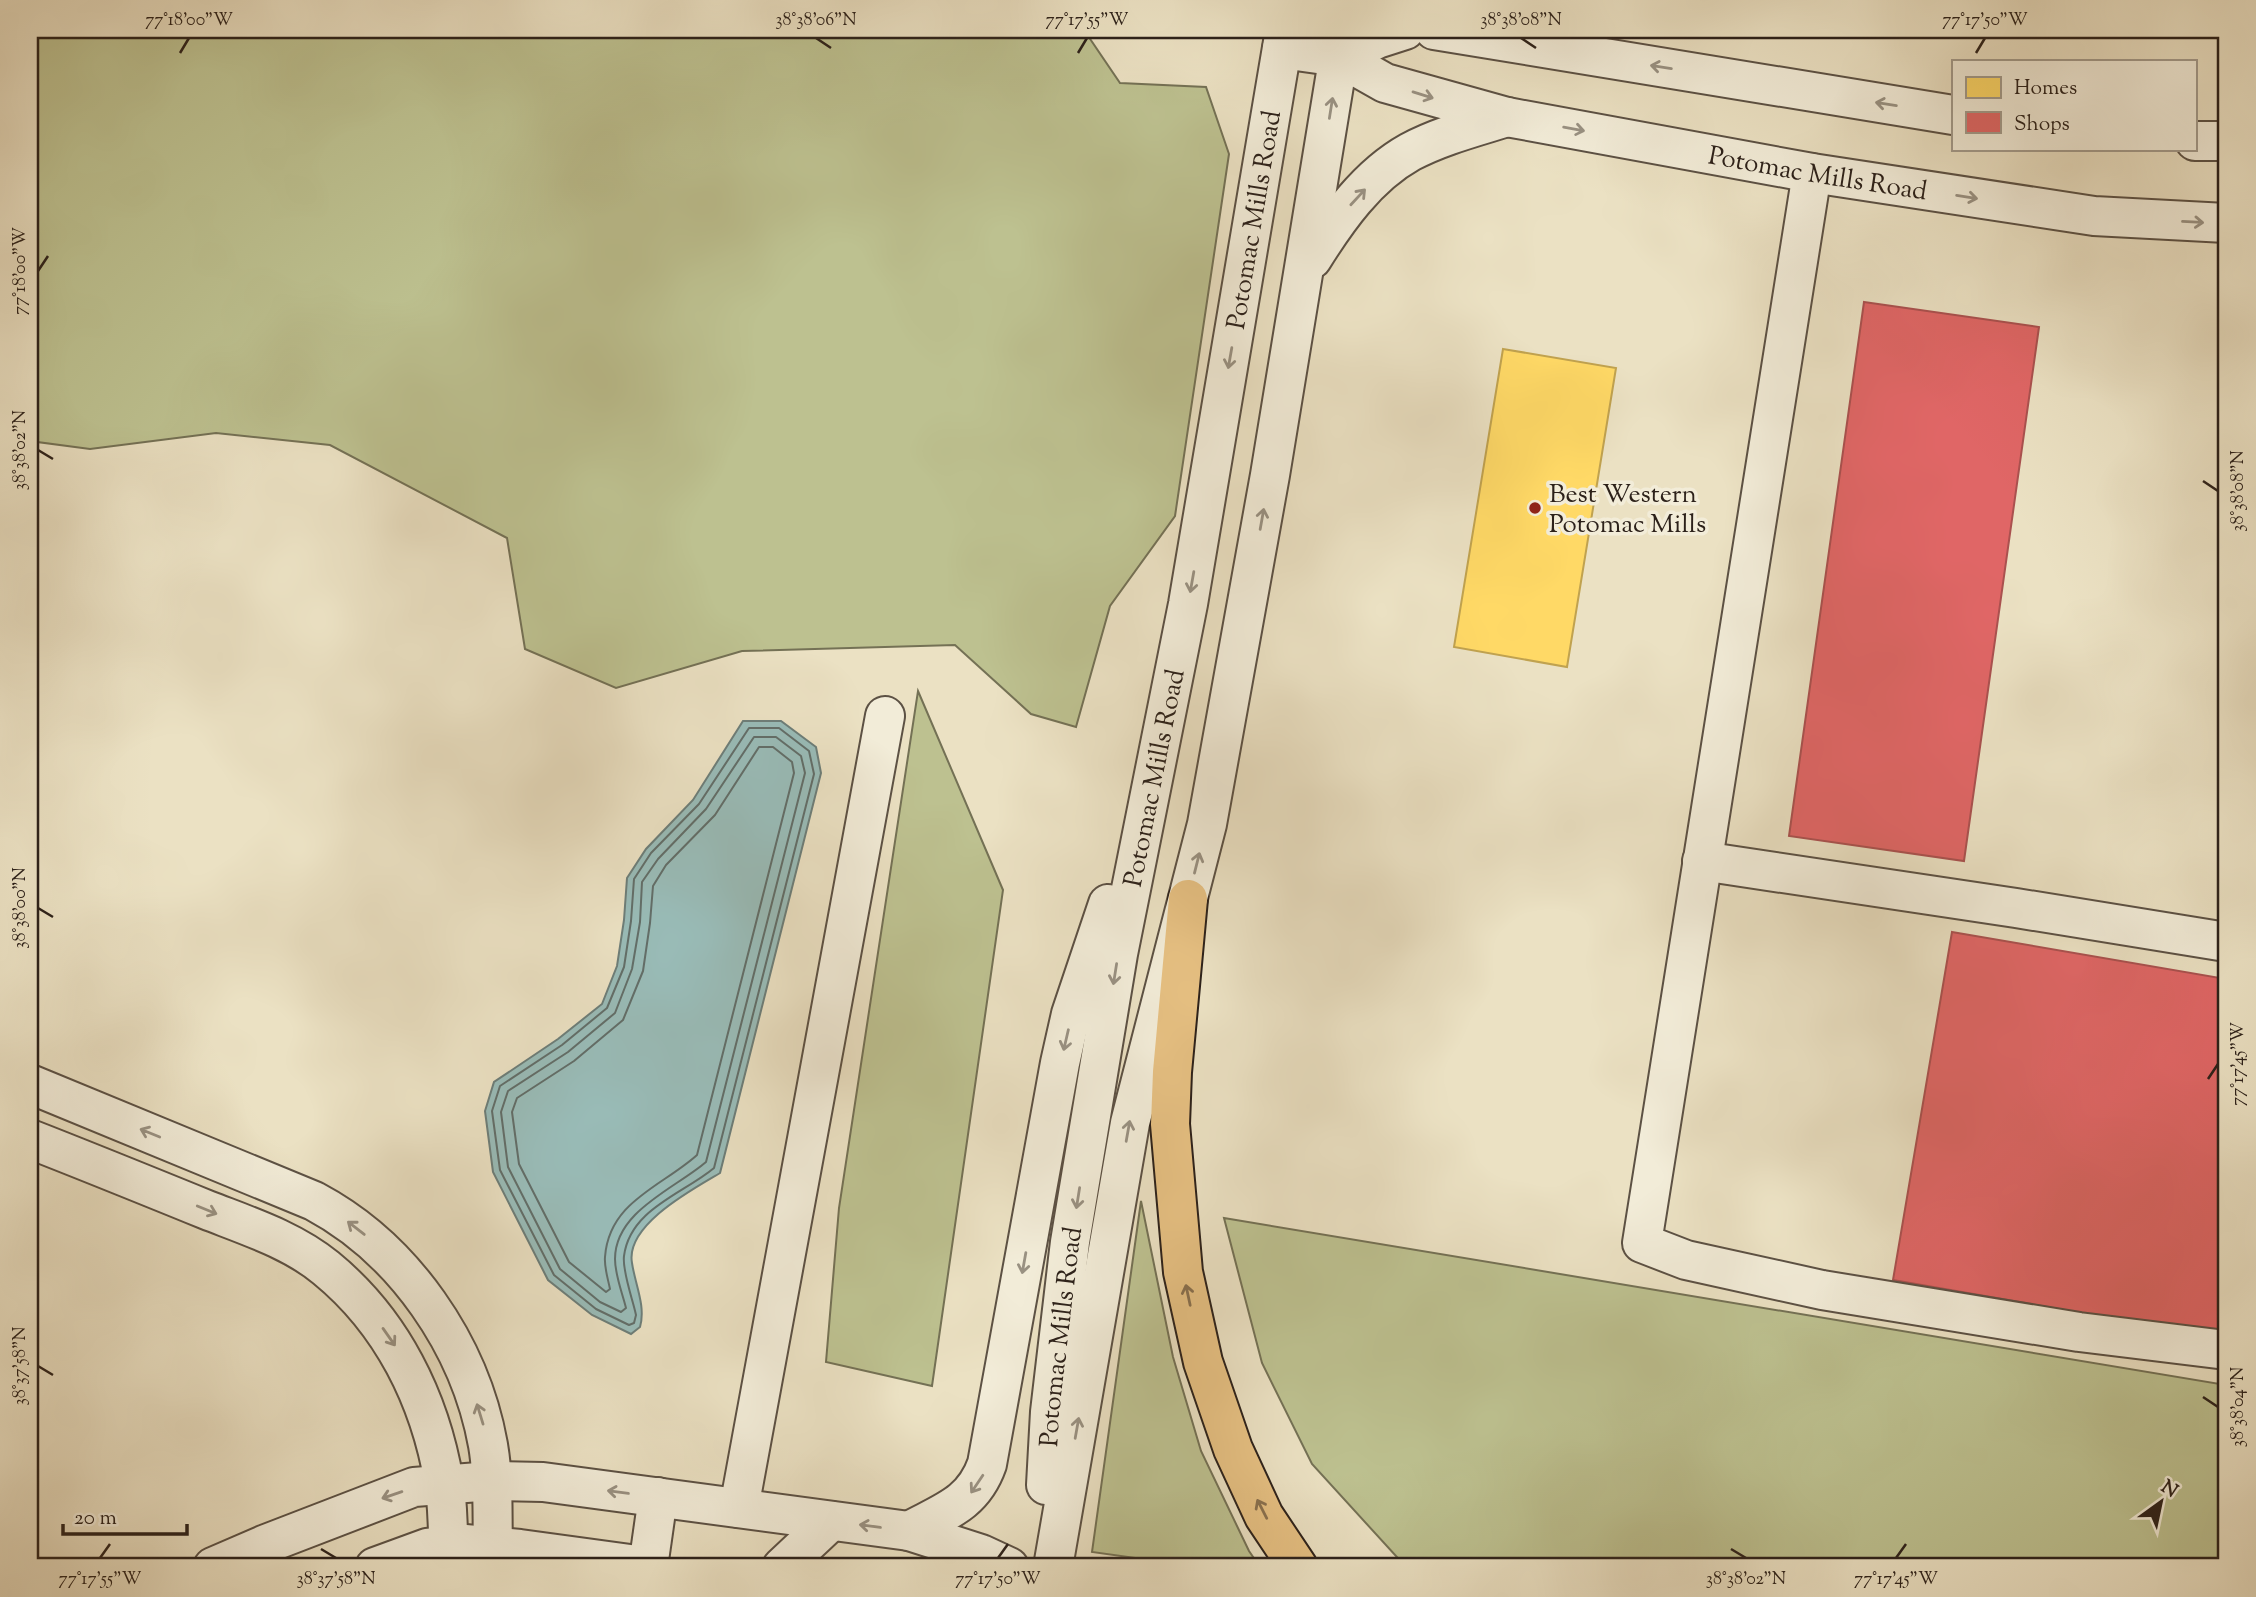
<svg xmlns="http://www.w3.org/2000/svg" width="2256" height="1597" viewBox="0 0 2256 1597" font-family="'Sorts Mill Goudy',serif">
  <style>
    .green { fill: #bdc190; stroke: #747155; stroke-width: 2 }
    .water { fill: #99bcb8; stroke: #6d7e79; stroke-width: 2 }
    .homes { fill: #ffd966; stroke: #c0a24f; stroke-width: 2 }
    .shops { fill: #e06666; stroke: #aa514f; stroke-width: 2 }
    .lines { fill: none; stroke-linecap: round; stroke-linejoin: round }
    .shore { stroke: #626e69; stroke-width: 2 }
    .minor-casing { stroke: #5c5144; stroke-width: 42 }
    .highway-casing { stroke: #2c211a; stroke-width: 42 }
    .minor { stroke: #f2ecd8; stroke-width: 38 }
    .highway { stroke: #e6c082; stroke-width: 38 }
    .oneway { stroke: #999182 }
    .oneway2 { stroke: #89704e }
    .ticks { fill: none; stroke: #2c211a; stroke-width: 2.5 }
    .poi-dot { fill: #8f2418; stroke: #f2ecd8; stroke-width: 2.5 }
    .labels { text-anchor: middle; stroke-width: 7; stroke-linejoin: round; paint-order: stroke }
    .street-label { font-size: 26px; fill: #2c211a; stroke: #f2ecd8 }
    .poi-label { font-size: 26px; fill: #2c211a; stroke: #f2ecd8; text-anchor: start }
    .neatline { fill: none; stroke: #2c211a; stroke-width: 2.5 }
    .ticks-label { font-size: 18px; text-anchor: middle; fill: #2c211a }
  </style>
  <rect width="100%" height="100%" fill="#ebe1c3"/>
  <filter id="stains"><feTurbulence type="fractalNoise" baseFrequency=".00286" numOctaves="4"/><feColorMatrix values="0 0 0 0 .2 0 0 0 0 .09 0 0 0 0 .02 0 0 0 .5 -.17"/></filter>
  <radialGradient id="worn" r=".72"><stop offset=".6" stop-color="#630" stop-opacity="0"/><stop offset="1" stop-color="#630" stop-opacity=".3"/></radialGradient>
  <g class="green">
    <polygon points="30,30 1084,30 1120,83 1206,87 1229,154 1175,516 1110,606 1076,727 1031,714 955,645 742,651 616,688 525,649 507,538 330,445 216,433 90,449 30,441"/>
    <polygon points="918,691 1003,890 932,1386 826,1362 839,1208"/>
    <polygon points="1141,1201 1173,1357 1201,1451 1249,1551 1260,1567 1180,1567 1164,1562 1092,1552"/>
    <polygon points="1224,1218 2226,1385 2226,1567 1406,1567 1312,1464 1262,1363"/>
  </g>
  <path class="water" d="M743 721H781L816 747 821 773 720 1173C693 1189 625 1225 632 1263 635 1284 646 1306 640 1327L631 1334 592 1315 548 1280 493 1172 485 1111 494 1082 558 1039 602 1004 617 966 624 920 627 878 646 849 693 800Z"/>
  <polygon class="homes" points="1503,349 1616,368 1567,667 1454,647"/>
  <g class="shops">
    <polygon points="1864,302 2039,327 1964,861 1789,836"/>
    <polygon points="1952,932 2226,979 2226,1338 1893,1280"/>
  </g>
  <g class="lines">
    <g class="shore">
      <path d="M749 728H779L809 751 814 774 714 1168C683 1194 630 1209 624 1256 622 1271 633 1300 636 1315L634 1323 629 1325 596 1309 554 1275 500 1170 492 1111 500 1086 562 1045 607 1008 624 967 631 921 634 879 651 853 699 804Z"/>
      <path d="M754 737H776L801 756 805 773 706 1162C676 1188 615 1211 615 1259 615 1275 622 1292 626 1308L621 1312 600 1302 560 1269 508 1167 501 1112 508 1091 568 1052 615 1013 632 969 640 922 642 882 658 859 706 809Z"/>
      <path d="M759 747H773L792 762 794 773 697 1155C663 1186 609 1201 605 1257 604 1267 608 1279 610 1289L606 1292 569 1262 519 1164 512 1112 517 1098 574 1061 623 1020 643 971 650 923 653 886 666 865 715 815Z"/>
    </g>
    <defs>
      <g id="minor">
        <polyline points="1434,30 1953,115"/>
        <path id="s1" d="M1282 49 1339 57 1385 83 1507 117 1812 173 2094 216 2226 223"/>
        <polyline points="1339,57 1377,39 1405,30"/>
        <polyline points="2195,141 2226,141"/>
        <polyline points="1812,173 1642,1243 1686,1260 1822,1290 2079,1332 2226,1350"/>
        <path d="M1312 259C1337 219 1367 176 1410 152 1440 136 1475 127 1507 117"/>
        <polyline points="1702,861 2016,908 2226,942"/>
        <path d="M30 1084 314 1201C404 1249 470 1345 488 1445 494 1479 492 1513 493 1547"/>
        <path d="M30 1139C89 1162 148 1186 207 1210 248 1226 292 1240 326 1268 392 1322 430 1399 444 1482 448 1503 447 1525 449 1546"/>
        <path id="s2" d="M1046 1485 1050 1412 1070 1242 1118 954 1188 604 1285 30"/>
        <polyline points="739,1508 885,716"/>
        <path d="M909 1531C944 1512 973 1504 987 1464L1060 1063 1071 1014 1108 904"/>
        <polyline points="213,1567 266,1544 414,1487 492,1481 543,1482 909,1531 981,1554 1009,1567"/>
        <polyline points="375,1567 427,1548 465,1544 520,1549 652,1567"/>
        <polyline points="648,1567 658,1497"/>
        <polyline points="782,1567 831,1521"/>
        <polyline points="1053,1567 1130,1123 1207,824 1270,475 1343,30"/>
      </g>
      <polyline id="highway" points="1188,899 1172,1072 1170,1124 1183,1272 1203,1362 1233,1449 1264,1516 1298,1567"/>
    </defs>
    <use href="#minor" class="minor-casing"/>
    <use href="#highway" class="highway-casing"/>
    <use href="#minor" class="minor"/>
    <use href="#highway" class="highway"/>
  </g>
  <defs><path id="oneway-shaft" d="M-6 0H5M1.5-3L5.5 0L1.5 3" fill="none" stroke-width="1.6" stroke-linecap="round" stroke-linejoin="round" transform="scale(1.75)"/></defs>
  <g class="oneway">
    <use href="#oneway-shaft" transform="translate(1661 67) rotate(-171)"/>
    <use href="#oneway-shaft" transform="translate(1423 95) rotate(17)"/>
    <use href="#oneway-shaft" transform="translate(1886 104) rotate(-171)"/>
    <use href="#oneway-shaft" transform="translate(1331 108) rotate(-81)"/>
    <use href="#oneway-shaft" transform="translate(1574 129) rotate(10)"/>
    <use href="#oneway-shaft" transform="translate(1358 197) rotate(-47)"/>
    <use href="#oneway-shaft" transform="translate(1967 197) rotate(9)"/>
    <use href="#oneway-shaft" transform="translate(2193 222) rotate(3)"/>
    <use href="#oneway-shaft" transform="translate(1230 358) rotate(100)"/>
    <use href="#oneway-shaft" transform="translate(1262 519) rotate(-80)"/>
    <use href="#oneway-shaft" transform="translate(1192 582) rotate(100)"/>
    <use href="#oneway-shaft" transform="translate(1197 863) rotate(-76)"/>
    <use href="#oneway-shaft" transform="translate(1115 974) rotate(99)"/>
    <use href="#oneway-shaft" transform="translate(1066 1040) rotate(103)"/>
    <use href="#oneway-shaft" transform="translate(1128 1131) rotate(-80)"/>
    <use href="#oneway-shaft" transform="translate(150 1133) rotate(-158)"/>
    <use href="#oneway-shaft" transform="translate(1078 1198) rotate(99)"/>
    <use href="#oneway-shaft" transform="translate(207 1210) rotate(22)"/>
    <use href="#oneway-shaft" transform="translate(356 1228) rotate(-142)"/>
    <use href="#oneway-shaft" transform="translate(1024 1263) rotate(100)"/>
    <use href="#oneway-shaft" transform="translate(389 1337) rotate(55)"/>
    <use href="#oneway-shaft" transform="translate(480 1414) rotate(-107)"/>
    <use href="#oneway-shaft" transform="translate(1077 1428) rotate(-80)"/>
    <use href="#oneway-shaft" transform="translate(977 1484) rotate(124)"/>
    <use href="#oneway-shaft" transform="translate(618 1492) rotate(-172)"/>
    <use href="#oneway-shaft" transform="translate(392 1495) rotate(161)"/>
    <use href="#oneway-shaft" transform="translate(870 1526) rotate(-172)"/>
  </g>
  <g class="oneway2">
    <use href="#oneway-shaft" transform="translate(1188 1295) rotate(-102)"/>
    <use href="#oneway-shaft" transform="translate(1262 1509) rotate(-117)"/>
  </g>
  <path class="ticks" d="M816 38 831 48M1521 38 1536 48M180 53 189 38M1078 53 1087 38M1976 53 1985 38M38 271 48 256M38 450 53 459M2203 481 2218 491M38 908 53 917M2208 1079 2218 1064M38 1366 53 1375M2203 1397 2218 1407M321 1549 336 1558M1731 1549 1746 1558M100 1558 110 1544M998 1558 1008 1544M1896 1558 1906 1544"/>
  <circle class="poi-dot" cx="1535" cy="508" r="7"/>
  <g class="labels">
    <g class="street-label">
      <text dy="9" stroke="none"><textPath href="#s1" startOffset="553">Potomac Mills Road</textPath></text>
      <text dy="9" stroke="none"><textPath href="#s2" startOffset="1283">Potomac Mills Road</textPath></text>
      <text dy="9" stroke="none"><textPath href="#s2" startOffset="716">Potomac Mills Road</textPath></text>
      <text dy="9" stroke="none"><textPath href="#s2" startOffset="149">Potomac Mills Road</textPath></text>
    </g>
    <g class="poi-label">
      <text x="1549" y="502">Best Western<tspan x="1549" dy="30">Potomac Mills</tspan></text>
    </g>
  </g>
  <rect width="2256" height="1597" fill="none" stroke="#ebe1c3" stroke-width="77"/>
  <rect x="1952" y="60" width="245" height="91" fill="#f2ecd8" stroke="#a39b8c" stroke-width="2"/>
  <rect x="1966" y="77" width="35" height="21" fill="#ffd966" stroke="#a39b8c" stroke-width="2"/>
  <text x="2014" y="94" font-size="21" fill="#2c211a">Homes</text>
  <rect x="1966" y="112" width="35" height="21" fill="#e06666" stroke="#a39b8c" stroke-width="2"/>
  <text x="2014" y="130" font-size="21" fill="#2c211a">Shops</text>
  <g transform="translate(2161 1502) rotate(33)" stroke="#f2ecd8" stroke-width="5" paint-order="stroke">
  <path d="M0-5L12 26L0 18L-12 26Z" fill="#2c211a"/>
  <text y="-10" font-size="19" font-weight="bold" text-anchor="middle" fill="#2c211a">N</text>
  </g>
  <path d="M63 1524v10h124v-10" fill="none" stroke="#2c211a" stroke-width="3.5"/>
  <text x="74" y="1524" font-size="21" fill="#2c211a" stroke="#f2ecd8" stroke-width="5" paint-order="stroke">20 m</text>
  <rect x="38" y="38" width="2180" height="1520" class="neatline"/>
  <g class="ticks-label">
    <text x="189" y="25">77°18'00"W</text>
    <text x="816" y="25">38°38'06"N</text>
    <text x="1087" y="25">77°17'55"W</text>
    <text x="1521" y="25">38°38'08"N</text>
    <text x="1985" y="25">77°17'50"W</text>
    <text transform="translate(19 271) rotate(-90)" y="6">77°18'00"W</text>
    <text transform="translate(19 450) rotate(-90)" y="6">38°38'02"N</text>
    <text transform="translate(2237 491) rotate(-90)" y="6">38°38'08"N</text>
    <text transform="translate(19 908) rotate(-90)" y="6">38°38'00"N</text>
    <text transform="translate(2237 1064) rotate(-90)" y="6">77°17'45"W</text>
    <text transform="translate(19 1366) rotate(-90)" y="6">38°37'58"N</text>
    <text transform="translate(2237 1407) rotate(-90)" y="6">38°38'04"N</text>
    <text x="100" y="1584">77°17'55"W</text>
    <text x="336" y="1584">38°37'58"N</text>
    <text x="998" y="1584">77°17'50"W</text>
    <text x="1746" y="1584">38°38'02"N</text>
    <text x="1896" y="1584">77°17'45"W</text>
  </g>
  <rect width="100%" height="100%" filter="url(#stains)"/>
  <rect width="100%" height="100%" fill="url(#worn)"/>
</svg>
